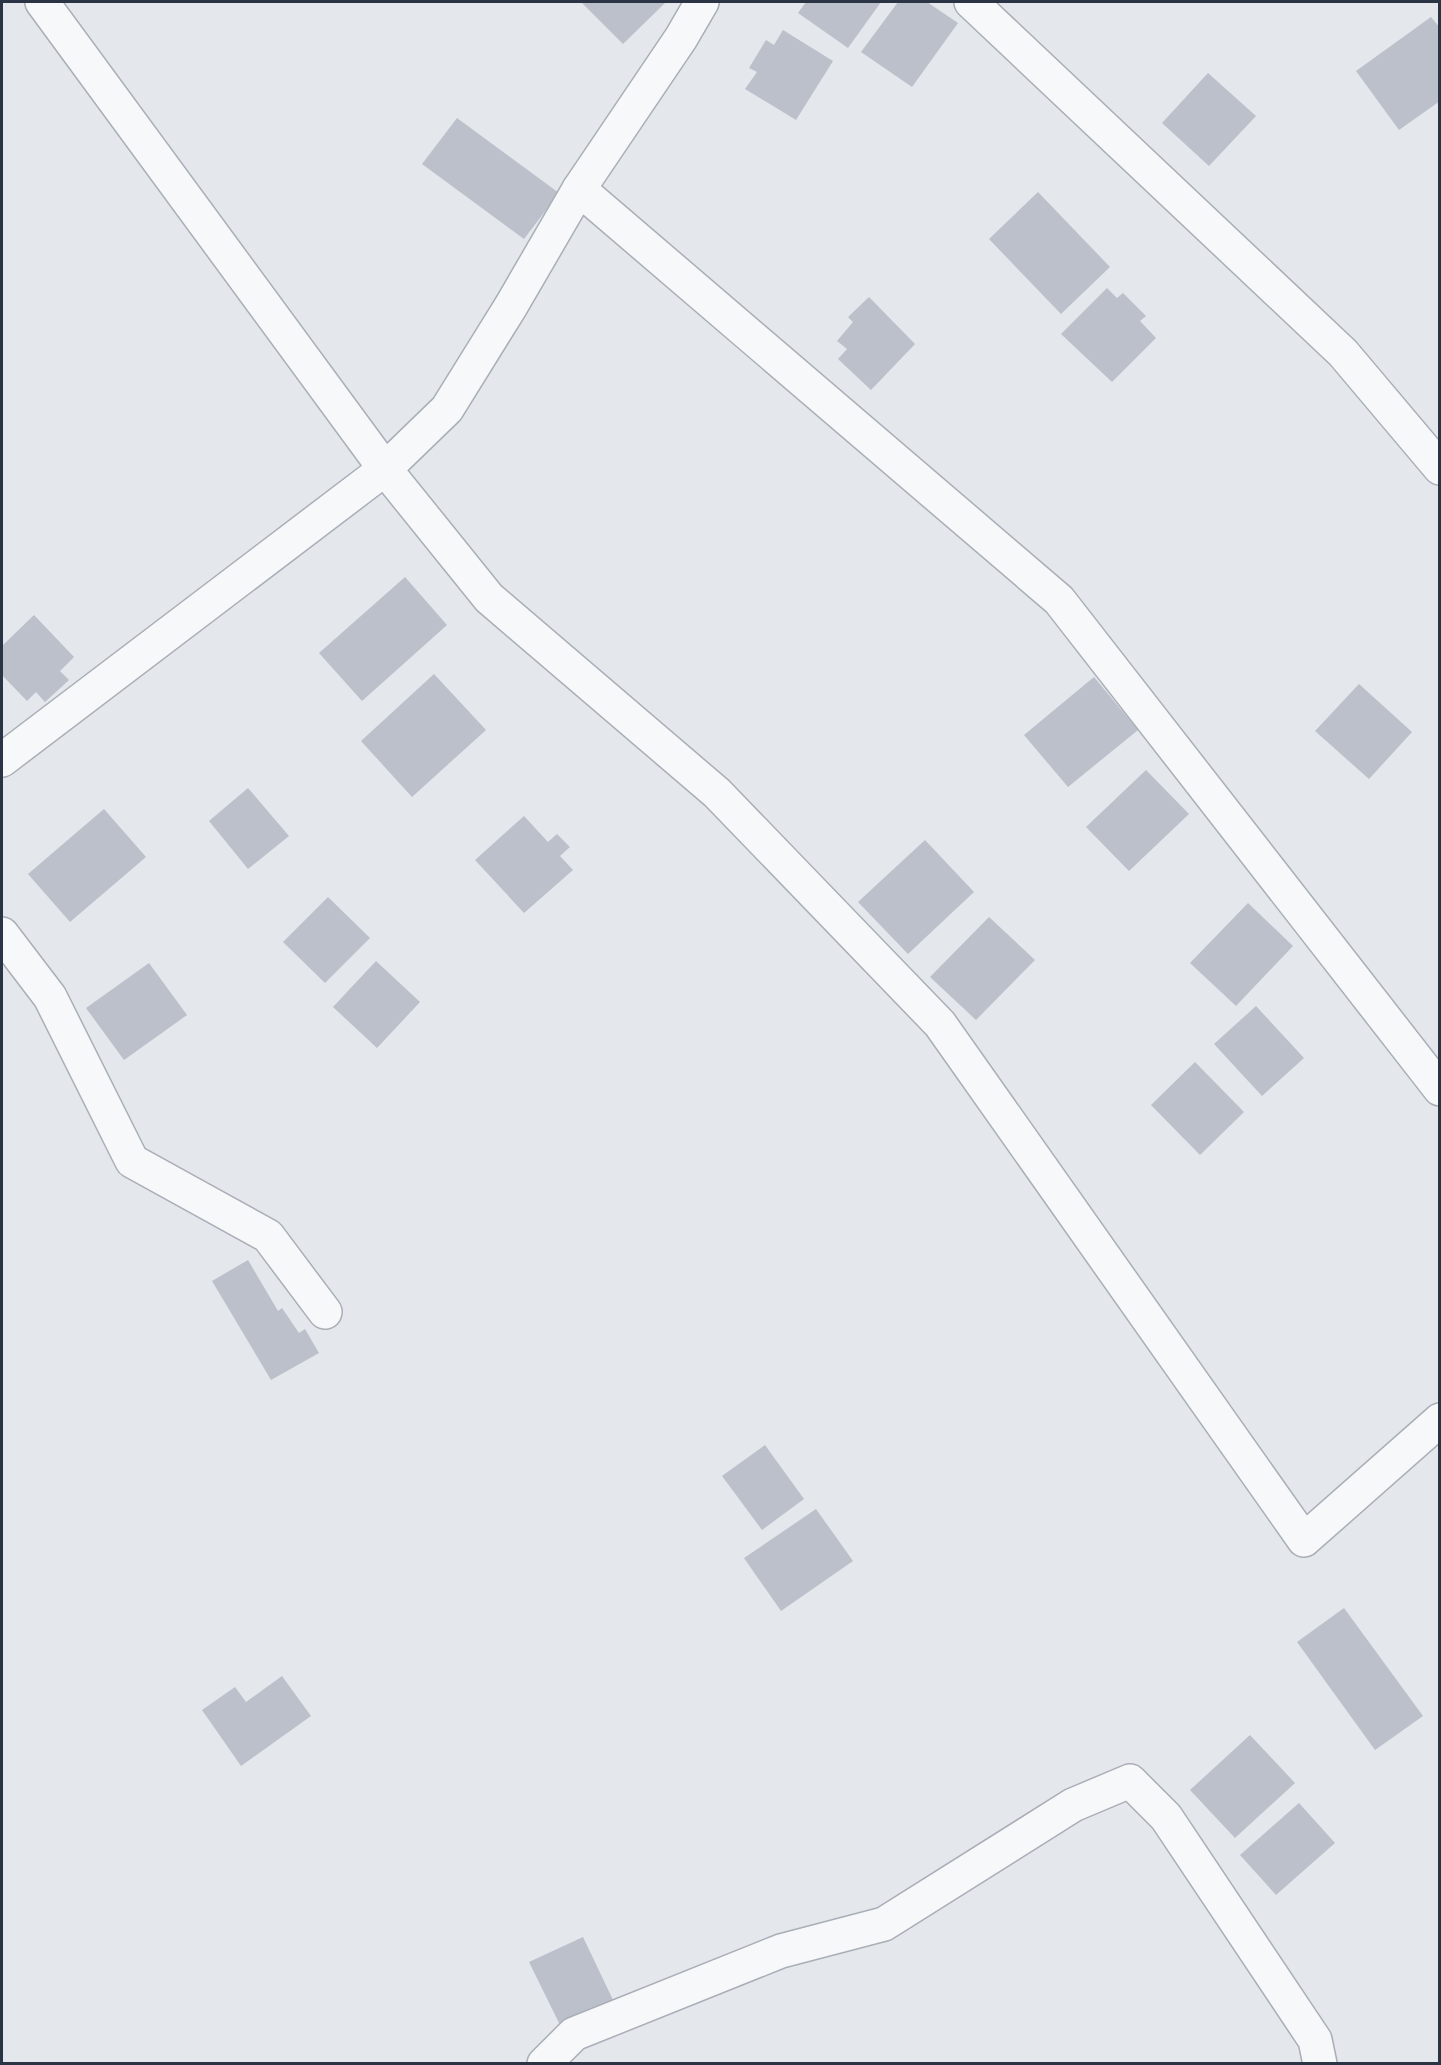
<svg xmlns="http://www.w3.org/2000/svg" width="1441" height="2065" viewBox="0 0 1441 2065" font-family="Rubik,sans-serif">
  <style>
    .building { fill: #bbc0ca }
    .lines { fill: none; stroke-linecap: round; stroke-linejoin: round }
    .minor-casing { stroke: #a9aeb7; stroke-width: 36 }
    .minor { stroke: #f7f8fa; stroke-width: 33 }
  </style>
  <rect width="100%" height="100%" fill="#e4e7ec"/>
  <g class="building">
    <polygon points="581,2 666,2 623,44"/>
    <polygon points="806,2 881,2 848,48 798,13"/>
    <polygon points="898,2 927,2 958,23 912,87 861,52"/>
    <polygon points="1431,17 1440,28 1440,101 1399,130 1356,71"/>
    <polygon points="783,30 833,61 796,120 745,89 757,72 749,68 766,40 774,45"/>
    <polygon points="1208,73 1256,116 1209,166 1162,123"/>
    <polygon points="457,118 559,193 524,239 422,164"/>
    <polygon points="1038,192 1110,267 1061,314 989,239"/>
    <polygon points="1107,288 1117,298 1123,293 1146,316 1140,321 1156,338 1112,382 1061,334"/>
    <polygon points="869,297 915,344 871,390 838,359 847,349 837,341 853,322 848,317"/>
    <polygon points="405,577 447,625 362,701 319,653"/>
    <polygon points="34,615 74,657 60,671 69,680 45,702 36,692 27,701 2,675 2,646"/>
    <polygon points="434,674 486,730 412,797 361,741"/>
    <polygon points="1094,677 1138,730 1068,787 1024,735"/>
    <polygon points="1359,684 1412,732 1369,779 1315,731"/>
    <polygon points="1146,770 1189,814 1129,871 1086,827"/>
    <polygon points="248,788 289,836 248,869 209,821"/>
    <polygon points="104,809 146,857 70,922 28,874"/>
    <polygon points="524,816 548,842 557,834 570,847 560,856 573,870 524,913 475,860"/>
    <polygon points="925,840 974,892 908,954 858,902"/>
    <polygon points="328,897 370,938 325,983 283,942"/>
    <polygon points="1248,903 1293,946 1236,1006 1190,963"/>
    <polygon points="989,917 1035,960 976,1020 930,977"/>
    <polygon points="376,961 420,1002 377,1048 333,1007"/>
    <polygon points="149,963 187,1015 124,1060 86,1008"/>
    <polygon points="1256,1006 1304,1058 1262,1096 1214,1044"/>
    <polygon points="1195,1062 1244,1112 1200,1155 1151,1105"/>
    <polygon points="248,1260 278,1311 282,1308 299,1333 305,1329 319,1353 271,1380 212,1281"/>
    <polygon points="765,1445 804,1499 762,1530 722,1476"/>
    <polygon points="816,1509 853,1561 781,1611 744,1558"/>
    <polygon points="1344,1608 1423,1716 1375,1750 1297,1642"/>
    <polygon points="282,1676 311,1716 241,1766 202,1710 235,1687 246,1702"/>
    <polygon points="1250,1735 1295,1783 1235,1838 1190,1790"/>
    <polygon points="1299,1803 1335,1843 1276,1895 1240,1855"/>
    <polygon points="583,1937 613,2000 560,2025 529,1962"/>
  </g>
  <g class="lines">
    <defs>
      <g id="minor">
        <polyline points="42,2 385,469 489,598 717,793 940,1024 1304,1540 1440,1420"/>
        <polyline points="971,2 1343,353 1440,468"/>
        <polyline points="579,189 1059,600 1440,1089"/>
        <polyline points="2,760 385,469 447,409 511,306 579,189 681,38 702,2"/>
        <polyline points="2,934 50,997 132,1161 268,1236 325,1312"/>
        <polyline points="544,2064 574,2034 781,1951 884,1924 1073,1805 1130,1781 1166,1817 1315,2040 1320,2064"/>
      </g>
    </defs>
    <use href="#minor" class="minor-casing"/>
    <use href="#minor" class="minor"/>
  </g>
  <rect width="1441" height="2065" fill="none" stroke="#2b3445" stroke-width="6"/>
</svg>
